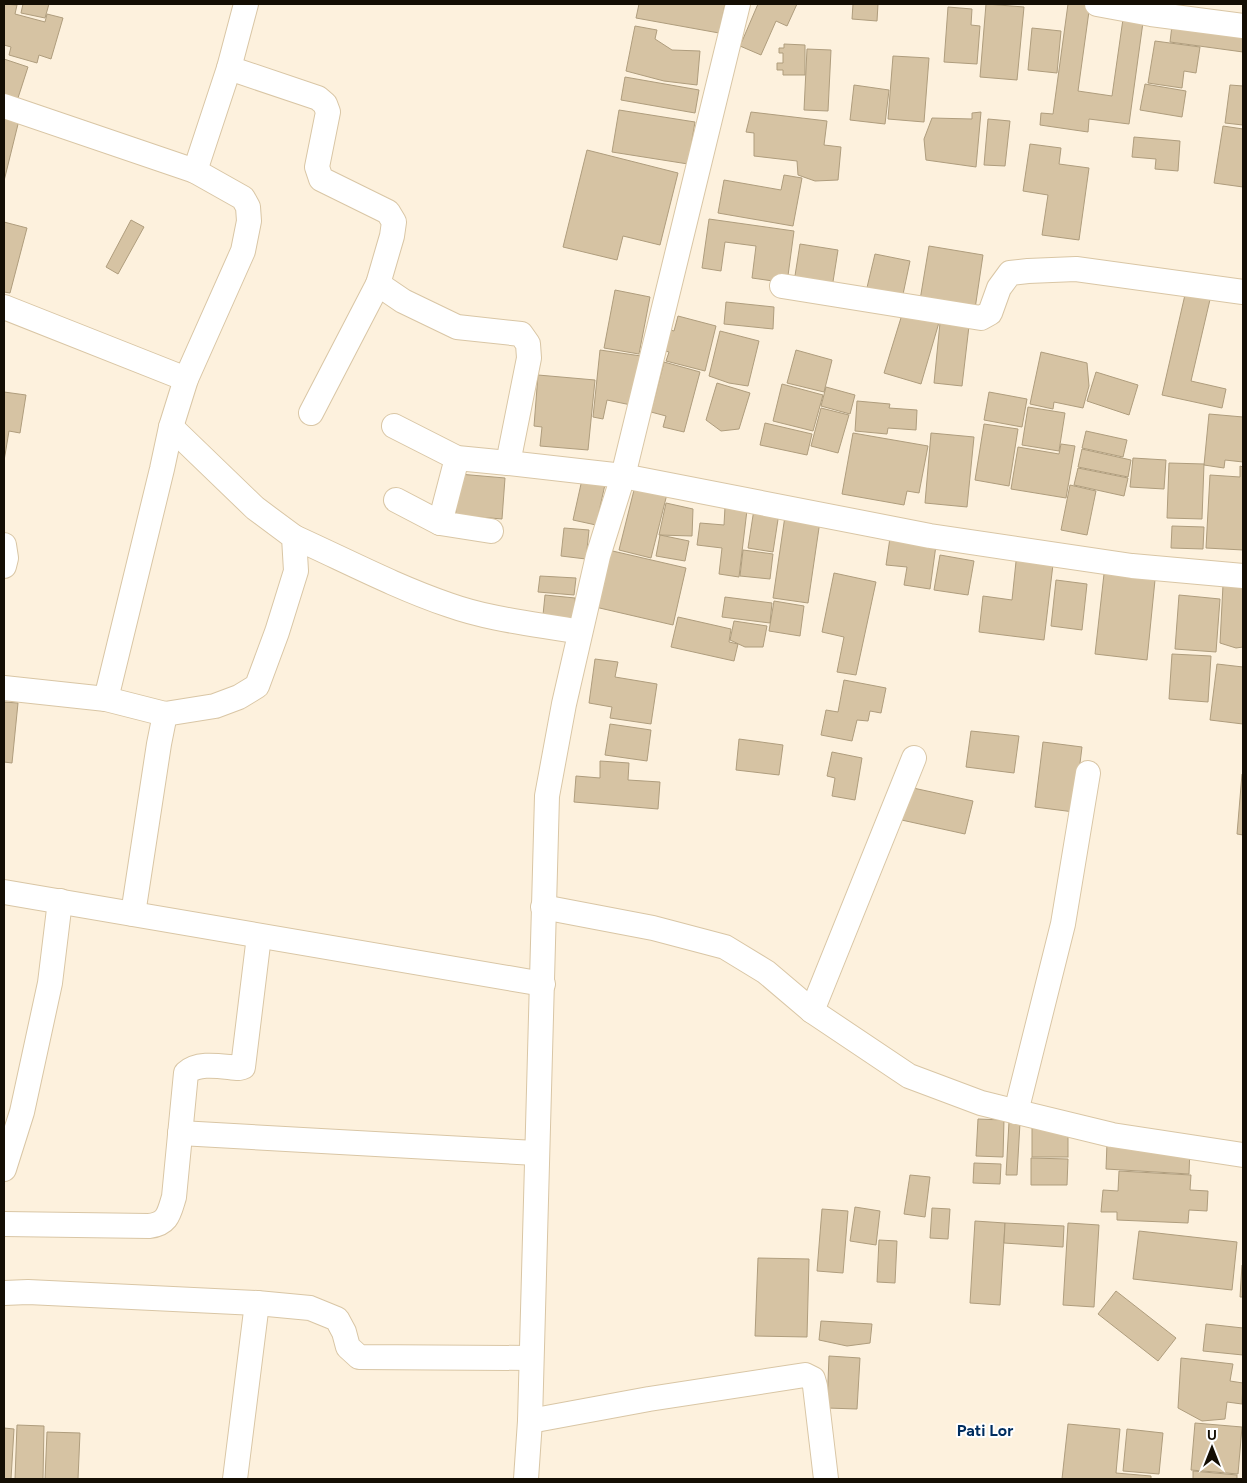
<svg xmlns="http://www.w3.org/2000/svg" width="1247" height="1483" viewBox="0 0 1247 1483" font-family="Figtree,sans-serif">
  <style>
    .building { fill: #d6c3a3; stroke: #af9d7d }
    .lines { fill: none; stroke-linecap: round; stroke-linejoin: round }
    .street-casing { stroke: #d9c6a5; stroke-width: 26 }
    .street { stroke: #fff; stroke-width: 24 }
    .labels { text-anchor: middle; stroke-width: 4; stroke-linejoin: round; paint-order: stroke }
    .quarter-label { font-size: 16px; font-weight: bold; fill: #002d5e; stroke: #fff }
  </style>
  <rect width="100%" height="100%" fill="#fdf1dd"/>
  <g class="building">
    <polygon points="4,4 17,5 15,14 45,22 47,14 63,18 51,59 39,55 37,63 9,55 11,47 4,45"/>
    <polygon points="23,4 49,4 45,18 21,13"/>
    <polygon points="639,4 725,4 719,33 636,18"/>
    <polygon points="758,4 797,4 787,26 776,21 761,55 740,46"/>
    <polygon points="853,4 878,4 877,21 852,19"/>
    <polygon points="986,4 1024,7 1017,80 980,77"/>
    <polygon points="1068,4 1090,4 1078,91 1112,96 1124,12 1144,15 1129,124 1089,119 1088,132 1040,125 1041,113 1053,114"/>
    <polygon points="948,7 972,9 971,25 980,26 977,64 944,62"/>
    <polygon points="1173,17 1243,27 1243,52 1170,42"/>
    <polygon points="635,26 657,30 655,39 672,50 700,51 697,85 664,81 626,71"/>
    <polygon points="1032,28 1061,31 1057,73 1028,70"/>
    <polygon points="1155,41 1200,47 1196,73 1184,71 1182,88 1148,83"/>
    <polygon points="784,44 805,45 805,75 783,75 783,70 777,70 777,63 783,63 783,53 779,53 779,48 784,48"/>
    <polygon points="807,49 831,50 828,111 804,110"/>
    <polygon points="893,56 929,58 924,122 888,119"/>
    <polygon points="4,59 28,67 17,101 4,96"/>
    <polygon points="625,77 699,90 695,113 621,100"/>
    <polygon points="1145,84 1186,91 1182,117 1140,110"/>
    <polygon points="854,85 889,90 885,124 850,120"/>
    <polygon points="1230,85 1243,86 1243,125 1225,123"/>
    <polygon points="619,110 695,122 688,164 612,152"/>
    <polygon points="4,112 20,116 4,181"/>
    <polygon points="751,112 827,121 824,145 841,147 838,180 815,181 798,175 797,161 754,156 754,133 746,132"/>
    <polygon points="981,112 976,167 926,160 924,139 932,118 972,119 972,113"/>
    <polygon points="988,119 1010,121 1005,166 984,165"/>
    <polygon points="1223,126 1243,129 1243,187 1214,183"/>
    <polygon points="1134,137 1180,141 1178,171 1155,169 1156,159 1132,157"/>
    <polygon points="1030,144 1061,148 1059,164 1089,168 1079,240 1042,235 1048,195 1023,191"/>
    <polygon points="587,150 678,173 660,245 623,236 617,260 563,247"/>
    <polygon points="784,175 802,178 793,226 718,213 724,180 781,190"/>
    <polygon points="709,219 794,231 787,283 752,278 756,246 725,242 721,271 702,268"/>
    <polygon points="131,220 144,227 118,274 106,267"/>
    <polygon points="4,222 27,228 10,293 4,292"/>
    <polygon points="800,244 838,250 832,288 794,282"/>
    <polygon points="929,246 983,255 975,309 920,300"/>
    <polygon points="875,254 910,261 901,304 865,296"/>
    <polygon points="1187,286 1212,291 1191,381 1226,389 1222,408 1162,395"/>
    <polygon points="615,290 650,297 639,354 604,348"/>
    <polygon points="726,302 774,307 773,329 724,324"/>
    <polygon points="904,308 940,319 921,384 884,373"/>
    <polygon points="678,316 716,326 705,371 666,361 669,352 662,350 667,329 674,331"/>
    <polygon points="940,323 969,326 962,386 934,383"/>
    <polygon points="720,331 759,341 748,386 729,383 709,376"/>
    <polygon points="600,350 641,356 631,405 607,400 603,419 593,417"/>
    <polygon points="796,350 832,360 824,392 787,383"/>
    <polygon points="1041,352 1087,363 1089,386 1083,408 1054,402 1053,409 1030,404"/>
    <polygon points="664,362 700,372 684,432 663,427 666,416 651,412"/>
    <polygon points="1096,372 1138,385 1129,415 1087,401"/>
    <polygon points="538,375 595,380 588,450 540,446 542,427 534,426"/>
    <polygon points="717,383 750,393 739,429 721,431 706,420"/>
    <polygon points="782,384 823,395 813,431 773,421"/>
    <polygon points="826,387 855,395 850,414 821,406"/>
    <polygon points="4,392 26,395 20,433 9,431 4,461"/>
    <polygon points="989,392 1027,399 1022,427 984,420"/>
    <polygon points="857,401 890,404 889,408 917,410 916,430 888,428 887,434 855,431"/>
    <polygon points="1028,407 1065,413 1059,451 1022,445"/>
    <polygon points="821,408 849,415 838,453 811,446"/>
    <polygon points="1209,414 1243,417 1243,462 1225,460 1224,468 1204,465"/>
    <polygon points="765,423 812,434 807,455 760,445"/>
    <polygon points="984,424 1018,429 1009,486 975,480"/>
    <polygon points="1086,431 1127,440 1123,457 1082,448"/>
    <polygon points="853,433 928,446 919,493 907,491 904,505 842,494"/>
    <polygon points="931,433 974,437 967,507 925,503"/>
    <polygon points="1061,444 1075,446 1066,498 1011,489 1018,447 1059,454"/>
    <polygon points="1082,449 1131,460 1128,477 1078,467"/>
    <polygon points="1133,458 1166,460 1164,489 1130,487"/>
    <polygon points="1169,463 1204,464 1202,519 1167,518"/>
    <polygon points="1240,466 1243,467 1243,550 1206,548 1210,475 1240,477"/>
    <polygon points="1078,468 1128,478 1124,496 1074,485"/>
    <polygon points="459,474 505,478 502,519 479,517 479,525 455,524"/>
    <polygon points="583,475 606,480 596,525 573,520"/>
    <polygon points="1070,485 1096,491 1087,535 1061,530"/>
    <polygon points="635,486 667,494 651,558 619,550"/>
    <polygon points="666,503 693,509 692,536 659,535"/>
    <polygon points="725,507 747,510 739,577 719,574 722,548 697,545 700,523 724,525"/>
    <polygon points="754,509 779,513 773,552 748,548"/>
    <polygon points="785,516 820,521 808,603 773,598"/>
    <polygon points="1172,526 1204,527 1203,549 1171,548"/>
    <polygon points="564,528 589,530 586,559 561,556"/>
    <polygon points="891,531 937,538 930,589 904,585 907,567 886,565"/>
    <polygon points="660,535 689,541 685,561 656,556"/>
    <polygon points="604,549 686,568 673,625 591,606"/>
    <polygon points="743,550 773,554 770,579 740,576"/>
    <polygon points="1017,552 1054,556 1044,640 979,632 983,596 1012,600"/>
    <polygon points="940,555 974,561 968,595 934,590"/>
    <polygon points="1105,565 1156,570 1147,660 1095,654"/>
    <polygon points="834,573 876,582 856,675 837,672 844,637 822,632"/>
    <polygon points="540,576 576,578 574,595 538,592"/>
    <polygon points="1056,580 1087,584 1082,630 1051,626"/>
    <polygon points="1223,585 1243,587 1243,647 1236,648 1220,643"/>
    <polygon points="545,595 575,598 573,619 557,617 542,625"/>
    <polygon points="1179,595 1220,599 1216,652 1175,649"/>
    <polygon points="725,597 772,603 770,623 722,617"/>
    <polygon points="774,601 804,606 800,636 769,631"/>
    <polygon points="678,617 731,629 729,642 738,644 734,661 671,647"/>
    <polygon points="734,621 767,626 763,647 745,647 730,640"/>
    <polygon points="1172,654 1211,656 1208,702 1169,699"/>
    <polygon points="595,659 618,662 615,677 657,684 651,724 610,718 612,707 589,703"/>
    <polygon points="1217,664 1243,667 1243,724 1210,720"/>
    <polygon points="844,680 886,688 881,713 870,711 868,721 857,720 852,741 821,735 826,710 838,712"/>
    <polygon points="4,702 18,703 12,763 4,762"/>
    <polygon points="610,724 651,730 647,761 605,755"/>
    <polygon points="971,731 1019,736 1014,773 966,767"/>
    <polygon points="739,739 783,745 779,775 736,770"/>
    <polygon points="1043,742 1082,747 1074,812 1035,807"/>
    <polygon points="832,752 862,758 855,800 832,796 835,778 827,776"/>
    <polygon points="600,761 629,763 628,780 660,782 658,809 574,802 576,776 600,778"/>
    <polygon points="1242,774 1243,774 1243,835 1237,834"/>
    <polygon points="904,786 973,801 965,834 897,819"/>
    <polygon points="978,1119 1004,1120 1003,1157 976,1156"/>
    <polygon points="1009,1122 1020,1123 1017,1175 1006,1175"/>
    <rect x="1032" y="1128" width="36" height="29"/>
    <polygon points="1107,1143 1190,1147 1189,1174 1106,1169"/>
    <polygon points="1031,1158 1068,1159 1067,1185 1031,1185"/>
    <polygon points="974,1163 1001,1164 1000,1184 973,1183"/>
    <polygon points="1119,1171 1191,1175 1190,1190 1208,1191 1207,1211 1189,1210 1188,1223 1117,1220 1117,1212 1101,1212 1103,1190 1118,1191"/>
    <polygon points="910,1175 930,1177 925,1217 904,1214"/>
    <polygon points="855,1207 880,1211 876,1245 850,1241"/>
    <polygon points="932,1208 950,1209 948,1239 930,1238"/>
    <polygon points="822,1209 848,1211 843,1273 817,1271"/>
    <polygon points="975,1221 1005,1223 1000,1305 970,1303"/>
    <polygon points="1005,1223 1064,1226 1063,1247 1004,1243"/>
    <polygon points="1068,1223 1099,1225 1094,1307 1063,1305"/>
    <polygon points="1139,1231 1237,1242 1232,1290 1133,1279"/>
    <polygon points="879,1240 897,1241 895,1283 877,1282"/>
    <polygon points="758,1258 809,1259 807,1337 755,1336"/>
    <polygon points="1242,1265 1243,1265 1243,1297 1240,1297"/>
    <polygon points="1116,1291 1176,1338 1158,1361 1098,1314"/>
    <polygon points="821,1321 872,1324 870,1343 847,1346 819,1340"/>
    <polygon points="1206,1324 1243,1328 1243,1355 1203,1351"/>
    <polygon points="829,1356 860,1358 857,1409 827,1408"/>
    <polygon points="1181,1358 1233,1364 1230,1381 1243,1383 1242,1404 1227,1402 1225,1419 1202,1421 1178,1408"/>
    <polygon points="1195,1423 1242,1427 1238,1474 1191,1470"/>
    <polygon points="1068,1424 1120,1429 1116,1473 1151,1476 1151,1479 1062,1479"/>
    <polygon points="17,1425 44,1426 43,1479 15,1479"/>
    <polygon points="4,1428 14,1429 11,1479 4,1479"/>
    <polygon points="1127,1429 1163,1433 1159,1474 1123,1471"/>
    <polygon points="47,1432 80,1433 78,1479 45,1479"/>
    <polygon points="1193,1471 1237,1475 1237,1479 1193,1479"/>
  </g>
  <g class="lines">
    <defs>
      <g id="street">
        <polyline points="1097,4 1151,14 1243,26"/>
        <polyline points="229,68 318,98 325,104 328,112 317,167 321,179 388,212 394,222 392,236 378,284 403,301 457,327 521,334 528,344 529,358 508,463"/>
        <polyline points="4,106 195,171 243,198 248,207 249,221 243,251 186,379 171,427 162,469 106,699"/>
        <polyline points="195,171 229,68 246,4"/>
        <polyline points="782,286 981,318 990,313 999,288 1010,273 1028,271 1076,269 1243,292"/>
        <polyline points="4,307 186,379"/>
        <polyline points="311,413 378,284"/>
        <polyline points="394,426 457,458 508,463 623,476 930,536 1132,566 1243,576"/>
        <polyline points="457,458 440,523 491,531"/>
        <polyline points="396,500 440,523"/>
        <path d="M294 537C345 560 396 587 449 605 491 620 536 624 580 632"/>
        <polyline points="4,545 6,558 4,566"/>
        <polyline points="4,688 106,699 165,714 215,706 239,697 257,686 277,632 296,571 294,537 255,508 171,427"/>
        <polyline points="4,892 543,984"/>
        <polyline points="543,907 653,928 725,947 766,972 812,1011 909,1076 981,1103 1112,1135 1243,1155"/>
        <polyline points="133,914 159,744 165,714"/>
        <polyline points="812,1011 914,758"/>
        <polyline points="1016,1112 1063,924 1088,773"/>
        <polyline points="180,1133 536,1153"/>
        <polyline points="4,1169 22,1112 50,983 60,901"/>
        <path d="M4 1224 149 1226C168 1224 169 1213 174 1197L186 1073C199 1061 223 1067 239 1068L243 1067 259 936"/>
        <polyline points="4,1293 28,1292 257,1303 310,1308 337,1319 344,1332 348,1347 359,1357 531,1358"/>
        <polyline points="530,1421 649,1399 805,1375 813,1379 815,1386 826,1479"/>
        <polyline points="235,1479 257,1303"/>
        <polyline points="526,1479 530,1421 547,796 564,704 598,556 623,476 738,4"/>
      </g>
    </defs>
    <use href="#street" class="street-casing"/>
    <use href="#street" class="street"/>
  </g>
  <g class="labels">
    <g class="quarter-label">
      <text x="985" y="1436">Pati Lor</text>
    </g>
  </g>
  <rect width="1247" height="1483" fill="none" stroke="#140e04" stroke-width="10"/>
  <g transform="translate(1212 1448)" stroke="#ffffff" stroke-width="4" paint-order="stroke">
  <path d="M0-4L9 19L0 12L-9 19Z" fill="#140e04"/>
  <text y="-8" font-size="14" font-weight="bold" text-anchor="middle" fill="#140e04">U</text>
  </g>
</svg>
